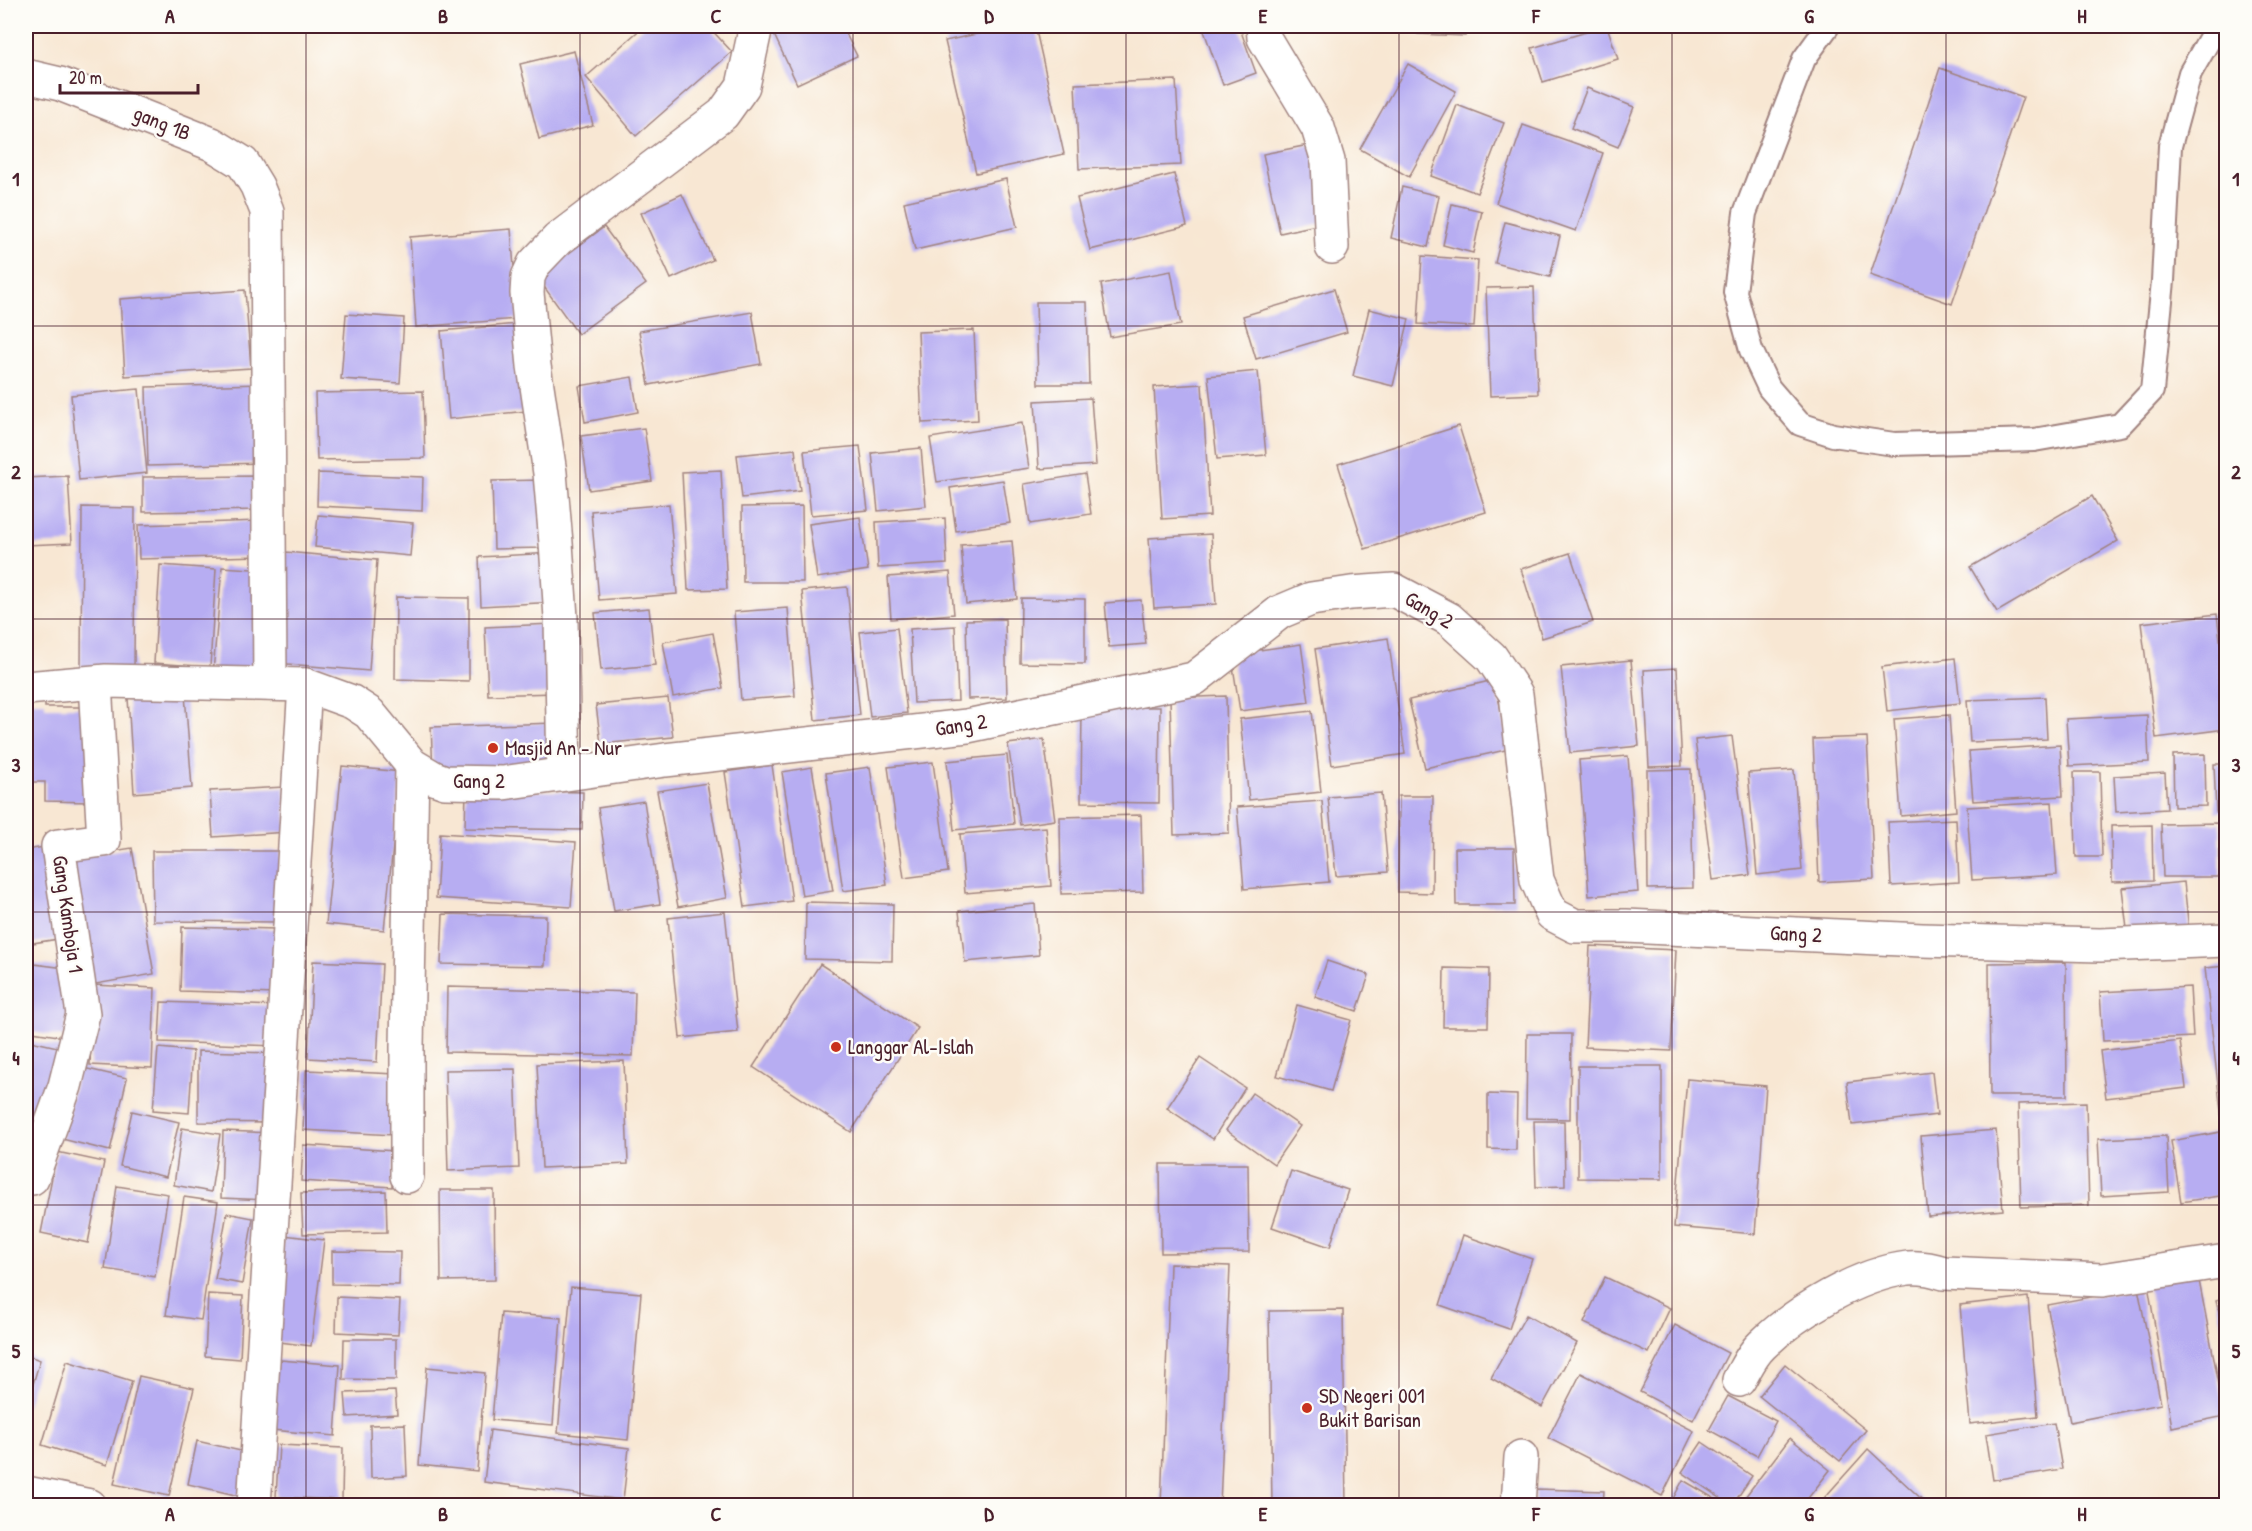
<svg xmlns="http://www.w3.org/2000/svg" width="2252" height="1531" viewBox="0 0 2252 1531" font-family="'Patrick Hand',sans-serif">
  <style>
    .building { fill: #b7adf2 }
    .lines { fill: none; stroke-linecap: round; stroke-linejoin: round }
    .lane-casing { stroke: #a1837f; stroke-width: 26 }
    .street-casing { stroke: #a1837f; stroke-width: 36 }
    .lane { stroke: #fff; stroke-width: 22 }
    .street { stroke: #fff; stroke-width: 33 }
    .grid { fill: none; stroke: #4a1f2b; stroke-width: 1.5; stroke-opacity: 0.55 }
    .poi-dot { fill: #c8321e; stroke: #fdfcf7; stroke-width: 2 }
    .labels { text-anchor: middle; stroke-width: 5; stroke-linejoin: round; paint-order: stroke }
    .street-label { font-size: 21px; fill: #4a1f2b; stroke: #fdfcf7 }
    .poi-label { font-size: 21px; fill: #4a1f2b; stroke: #fdfcf7; text-anchor: start }
    .neatline { fill: none; stroke: #4a1f2b; stroke-width: 2 }
    .grid-label { font-size: 20px; text-anchor: middle; font-weight: bold; fill: #4a1f2b }
  </style>
  <rect width="100%" height="100%" fill="#fdfcf7"/>
  <filter id="ink" filterUnits="userSpaceOnUse"><feTurbulence type="fractalNoise" baseFrequency=".0167" numOctaves="2"/><feDisplacementMap in="SourceGraphic" scale="12" xChannelSelector="R" yChannelSelector="G"/><feConvolveMatrix kernelMatrix="1 2 1 2 8 2 1 2 1" color-interpolation-filters="sRGB"/></filter>
  <filter id="wash" filterUnits="userSpaceOnUse"><feTurbulence type="fractalNoise" baseFrequency=".008" numOctaves="4" result="noise"/><feDisplacementMap in="SourceGraphic" scale="24" xChannelSelector="R" yChannelSelector="G"/><feGaussianBlur stdDeviation="1.35" result="paint"/><feColorMatrix in="noise" values="0 0 0 0 0 0 0 0 0 0 0 0 0 0 0 0 0 1.4 0 .05"/><feComposite in="paint" operator="in"/></filter>
  <g filter="url(#wash)">
    <rect width="100%" height="100%" fill="#f8e7d3"/>
    <g id="blocks">
      <g class="building">
        <polygon points="644,26 708,26 732,52 636,136 586,77"/>
        <polygon points="770,26 842,26 857,56 797,84"/>
        <polygon points="1012,26 1035,26 1064,154 976,173 945,41"/>
        <polygon points="1211,26 1239,26 1256,73 1223,85 1203,28"/>
        <polygon points="1370,26 1403,26 1403,27 1370,29"/>
        <polygon points="1419,26 1465,26 1465,36 1418,34"/>
        <polygon points="1607,26 1618,59 1543,82 1532,48"/>
        <polygon points="574,51 593,125 539,139 520,64"/>
        <polygon points="1408,64 1456,91 1409,177 1360,149"/>
        <polygon points="1940,68 2023,97 1952,304 1870,275"/>
        <polygon points="1176,80 1181,165 1079,169 1075,84"/>
        <polygon points="1587,88 1634,107 1618,147 1571,128"/>
        <polygon points="1457,105 1504,123 1477,193 1431,176"/>
        <polygon points="1523,125 1603,153 1576,231 1496,203"/>
        <polygon points="1314,144 1330,222 1280,233 1263,154"/>
        <polygon points="1174,174 1187,226 1090,250 1077,198"/>
        <polygon points="1006,179 1017,227 915,250 904,202"/>
        <polygon points="1402,187 1439,196 1428,247 1391,238"/>
        <polygon points="682,194 713,260 671,279 641,213"/>
        <polygon points="1452,204 1482,211 1473,253 1443,245"/>
        <polygon points="1505,222 1560,236 1550,277 1495,263"/>
        <polygon points="604,227 646,284 578,334 537,277"/>
        <polygon points="511,229 518,319 416,327 410,237"/>
        <polygon points="1422,256 1478,260 1474,327 1418,324"/>
        <polygon points="1171,271 1181,325 1110,337 1101,284"/>
        <polygon points="1534,287 1538,394 1490,396 1486,288"/>
        <polygon points="1334,289 1347,332 1256,359 1243,316"/>
        <polygon points="245,290 251,368 125,376 120,299"/>
        <polygon points="1036,302 1087,302 1089,384 1038,384"/>
        <polygon points="1369,309 1409,319 1393,386 1353,376"/>
        <polygon points="752,312 761,364 649,385 639,331"/>
        <polygon points="346,314 404,318 400,383 341,379"/>
        <polygon points="518,324 527,411 449,419 441,331"/>
        <polygon points="974,330 978,420 922,423 918,332"/>
        <polygon points="1258,371 1266,455 1217,459 1208,376"/>
        <polygon points="632,377 638,412 585,422 579,386"/>
        <polygon points="262,384 264,463 148,466 146,387"/>
        <polygon points="1202,384 1210,516 1162,519 1154,387"/>
        <polygon points="139,389 147,473 79,480 71,395"/>
        <polygon points="423,391 425,458 317,460 315,393"/>
        <polygon points="1091,398 1096,465 1039,469 1035,401"/>
        <polygon points="1022,423 1029,468 937,482 930,438"/>
        <polygon points="1459,426 1486,512 1365,549 1338,464"/>
        <polygon points="644,428 652,481 589,490 581,436"/>
        <polygon points="860,446 868,510 811,515 804,451"/>
        <polygon points="921,448 926,506 878,511 872,453"/>
        <polygon points="795,449 800,491 742,498 737,455"/>
        <polygon points="721,470 727,589 688,590 682,472"/>
        <polygon points="318,473 423,477 422,511 317,506"/>
        <polygon points="1085,474 1091,514 1030,524 1024,484"/>
        <polygon points="68,476 72,543 26,545 26,478"/>
        <polygon points="262,476 262,510 143,512 143,477"/>
        <polygon points="545,480 547,548 494,549 492,481"/>
        <polygon points="1003,480 1010,523 956,531 950,488"/>
        <polygon points="2092,496 2118,541 1997,612 1970,567"/>
        <polygon points="669,504 677,594 599,600 591,511"/>
        <polygon points="802,506 803,582 743,582 742,507"/>
        <polygon points="82,507 135,508 134,671 81,670"/>
        <polygon points="318,515 413,523 410,556 315,547"/>
        <polygon points="860,517 868,570 817,578 809,524"/>
        <polygon points="945,518 947,564 878,568 876,522"/>
        <polygon points="260,521 261,556 139,559 138,525"/>
        <polygon points="1211,534 1216,604 1154,608 1149,538"/>
        <polygon points="1012,541 1017,599 966,604 961,545"/>
        <polygon points="285,552 377,560 369,671 276,663"/>
        <polygon points="554,553 557,602 481,606 479,557"/>
        <polygon points="1570,553 1593,622 1542,638 1521,569"/>
        <polygon points="160,565 216,569 210,667 154,663"/>
        <polygon points="222,567 266,570 257,675 213,672"/>
        <polygon points="950,572 954,614 891,619 888,577"/>
        <polygon points="847,587 860,715 815,720 802,591"/>
        <polygon points="396,597 469,598 469,681 395,679"/>
        <polygon points="1021,598 1085,599 1085,664 1020,663"/>
        <polygon points="1141,600 1146,644 1109,647 1105,603"/>
        <polygon points="649,608 655,665 601,670 595,613"/>
        <polygon points="788,608 795,696 741,700 734,612"/>
        <polygon points="2217,614 2226,689 2226,729 2156,738 2141,623"/>
        <polygon points="1005,619 1007,698 968,699 966,620"/>
        <polygon points="553,624 556,693 488,695 485,627"/>
        <polygon points="955,626 958,701 914,703 910,629"/>
        <polygon points="897,628 907,713 870,717 860,632"/>
        <polygon points="713,633 723,688 673,697 663,642"/>
        <polygon points="1388,638 1405,754 1332,765 1315,649"/>
        <polygon points="1301,644 1309,702 1240,711 1231,654"/>
        <polygon points="1955,658 1960,703 1887,711 1882,667"/>
        <polygon points="1631,660 1639,746 1570,753 1561,667"/>
        <polygon points="1677,668 1682,766 1649,767 1644,670"/>
        <polygon points="1494,680 1510,749 1425,768 1409,700"/>
        <polygon points="185,694 192,788 134,793 128,698"/>
        <polygon points="1226,696 1229,833 1174,835 1170,698"/>
        <polygon points="2045,697 2047,739 1970,742 1967,700"/>
        <polygon points="668,698 673,737 601,744 596,705"/>
        <polygon points="26,702 45,702 45,707 90,707 90,802 45,801 45,782 26,782"/>
        <polygon points="1082,707 1160,707 1159,803 1081,802"/>
        <polygon points="1312,711 1321,792 1249,800 1240,719"/>
        <polygon points="1949,715 1956,811 1901,816 1894,719"/>
        <polygon points="2147,715 2149,762 2069,766 2066,719"/>
        <polygon points="556,723 554,769 433,771 431,727"/>
        <polygon points="1732,736 1750,875 1713,880 1695,740"/>
        <polygon points="1867,737 1874,879 1819,882 1813,739"/>
        <polygon points="1044,739 1055,820 1020,825 1008,744"/>
        <polygon points="2060,745 2063,796 1973,801 1969,751"/>
        <polygon points="2205,754 2206,806 2174,807 2173,755"/>
        <polygon points="1007,755 1014,824 954,830 947,761"/>
        <polygon points="1628,756 1638,892 1589,896 1579,760"/>
        <polygon points="933,762 948,872 904,878 888,767"/>
        <polygon points="2214,764 2226,764 2226,811 2216,812"/>
        <polygon points="772,765 792,901 745,907 725,772"/>
        <polygon points="342,766 401,772 384,930 326,924"/>
        <polygon points="812,767 833,891 802,896 782,772"/>
        <polygon points="870,767 887,885 843,891 826,773"/>
        <polygon points="1691,769 1693,888 1648,889 1647,770"/>
        <polygon points="1794,770 1802,870 1757,875 1748,773"/>
        <polygon points="2074,772 2100,772 2102,857 2076,857"/>
        <polygon points="2165,773 2167,809 2116,812 2114,776"/>
        <polygon points="707,783 727,898 678,907 657,791"/>
        <polygon points="284,787 287,832 213,837 210,791"/>
        <polygon points="466,790 583,792 582,830 465,828"/>
        <polygon points="1381,793 1388,872 1336,876 1328,797"/>
        <polygon points="1399,796 1433,796 1432,893 1398,892"/>
        <polygon points="644,801 660,904 614,911 598,808"/>
        <polygon points="1322,801 1329,882 1244,889 1237,807"/>
        <polygon points="2052,802 2057,875 1972,880 1967,807"/>
        <polygon points="1141,815 1143,892 1061,894 1060,817"/>
        <polygon points="1956,819 1959,882 1891,886 1888,822"/>
        <polygon points="2220,823 2220,877 2163,877 2161,824"/>
        <polygon points="2152,825 2153,881 2112,882 2111,826"/>
        <polygon points="1046,827 1051,886 965,893 960,834"/>
        <polygon points="440,833 576,842 571,907 436,898"/>
        <polygon points="44,847 58,939 26,944 26,850"/>
        <polygon points="132,848 154,974 90,985 69,858"/>
        <polygon points="1455,848 1514,848 1515,905 1456,905"/>
        <polygon points="152,851 281,851 281,922 153,921"/>
        <polygon points="2184,882 2189,931 2128,937 2122,888"/>
        <polygon points="806,902 893,904 892,961 805,959"/>
        <polygon points="1035,904 1039,955 965,962 959,911"/>
        <polygon points="725,912 738,1032 680,1038 668,918"/>
        <polygon points="443,914 546,916 545,966 441,964"/>
        <polygon points="182,927 277,929 275,994 180,991"/>
        <polygon points="1590,946 1676,950 1671,1051 1585,1047"/>
        <polygon points="313,961 382,964 377,1062 308,1058"/>
        <polygon points="1327,961 1369,975 1357,1011 1315,997"/>
        <polygon points="2066,962 2067,1096 1990,1096 1989,963"/>
        <polygon points="26,963 73,969 64,1037 26,1031"/>
        <polygon points="820,964 918,1028 851,1132 753,1067"/>
        <polygon points="2226,966 2226,1120 2222,1121 2205,968"/>
        <polygon points="1444,968 1489,969 1488,1027 1443,1027"/>
        <polygon points="93,985 155,988 152,1068 90,1065"/>
        <polygon points="447,987 635,992 633,1056 446,1052"/>
        <polygon points="2190,987 2193,1037 2103,1041 2100,992"/>
        <polygon points="161,1002 280,1006 279,1046 159,1042"/>
        <polygon points="1297,1005 1351,1020 1331,1091 1277,1076"/>
        <polygon points="1527,1034 1571,1034 1570,1119 1526,1118"/>
        <polygon points="26,1040 62,1048 45,1122 26,1118"/>
        <polygon points="2180,1041 2186,1088 2106,1098 2100,1051"/>
        <polygon points="158,1048 193,1051 189,1113 153,1110"/>
        <polygon points="198,1051 274,1053 273,1123 198,1122"/>
        <polygon points="1200,1058 1245,1088 1213,1139 1167,1108"/>
        <polygon points="624,1061 628,1164 542,1168 537,1064"/>
        <polygon points="1578,1066 1662,1066 1662,1179 1578,1178"/>
        <polygon points="79,1067 127,1078 110,1151 62,1139"/>
        <polygon points="515,1069 519,1168 448,1171 445,1070"/>
        <polygon points="306,1070 397,1074 394,1135 303,1130"/>
        <polygon points="1932,1072 1937,1115 1852,1125 1847,1082"/>
        <polygon points="1687,1079 1766,1086 1755,1234 1674,1227"/>
        <polygon points="1252,1093 1300,1126 1274,1164 1226,1130"/>
        <polygon points="1488,1094 1517,1095 1516,1150 1488,1149"/>
        <polygon points="2086,1102 2089,1205 2021,1207 2018,1104"/>
        <polygon points="132,1111 179,1122 166,1177 120,1166"/>
        <polygon points="1534,1121 1564,1121 1565,1186 1536,1187"/>
        <polygon points="182,1128 220,1134 211,1192 174,1185"/>
        <polygon points="1996,1130 2003,1210 1928,1217 1921,1136"/>
        <polygon points="223,1131 273,1133 272,1200 221,1198"/>
        <polygon points="2226,1131 2226,1195 2181,1202 2171,1141"/>
        <polygon points="2166,1136 2169,1192 2101,1196 2098,1139"/>
        <polygon points="303,1145 395,1151 392,1187 301,1181"/>
        <polygon points="57,1152 104,1162 88,1243 41,1233"/>
        <polygon points="1160,1164 1248,1164 1249,1252 1161,1253"/>
        <polygon points="1291,1171 1348,1190 1330,1247 1272,1227"/>
        <polygon points="117,1186 168,1194 155,1277 105,1269"/>
        <polygon points="440,1190 494,1190 495,1280 441,1281"/>
        <polygon points="386,1191 387,1232 303,1234 301,1193"/>
        <polygon points="184,1197 218,1202 201,1320 166,1315"/>
        <polygon points="227,1213 253,1218 242,1284 215,1279"/>
        <polygon points="284,1235 324,1240 311,1346 272,1341"/>
        <polygon points="1463,1235 1532,1259 1509,1329 1440,1305"/>
        <polygon points="332,1251 400,1252 399,1285 332,1284"/>
        <polygon points="1170,1264 1230,1266 1220,1506 1161,1506"/>
        <polygon points="2197,1270 2225,1416 2172,1427 2147,1279"/>
        <polygon points="1605,1277 1670,1308 1649,1353 1584,1323"/>
        <polygon points="571,1287 641,1293 628,1440 558,1433"/>
        <polygon points="2138,1288 2161,1404 2070,1422 2047,1305"/>
        <polygon points="208,1294 243,1296 240,1359 205,1356"/>
        <polygon points="337,1297 400,1300 398,1335 336,1332"/>
        <polygon points="2028,1297 2038,1416 1970,1424 1960,1305"/>
        <polygon points="2226,1297 2226,1339 2216,1300"/>
        <polygon points="1343,1310 1346,1506 1272,1506 1269,1311"/>
        <polygon points="501,1313 561,1318 553,1425 492,1420"/>
        <polygon points="1526,1315 1577,1343 1542,1407 1491,1378"/>
        <polygon points="1675,1325 1728,1353 1693,1420 1640,1392"/>
        <polygon points="344,1339 396,1339 396,1380 343,1379"/>
        <polygon points="26,1355 40,1360 26,1408"/>
        <polygon points="268,1359 340,1365 335,1436 262,1429"/>
        <polygon points="67,1361 132,1381 107,1465 42,1445"/>
        <polygon points="1785,1364 1866,1430 1840,1461 1759,1396"/>
        <polygon points="427,1367 485,1373 477,1471 419,1465"/>
        <polygon points="1581,1373 1694,1431 1662,1496 1548,1438"/>
        <polygon points="139,1376 194,1388 169,1496 114,1484"/>
        <polygon points="395,1391 397,1414 347,1417 345,1393"/>
        <polygon points="1728,1396 1776,1421 1757,1456 1709,1430"/>
        <polygon points="2054,1423 2062,1469 1993,1480 1986,1434"/>
        <polygon points="405,1424 407,1476 371,1478 370,1425"/>
        <polygon points="490,1430 629,1448 623,1500 484,1482"/>
        <polygon points="1790,1438 1830,1470 1802,1506 1748,1506 1742,1501"/>
        <polygon points="197,1441 254,1454 244,1497 188,1484"/>
        <polygon points="1702,1442 1752,1476 1732,1506 1682,1472"/>
        <polygon points="279,1445 343,1448 342,1500 276,1497"/>
        <polygon points="1868,1449 1929,1506 1817,1506"/>
        <polygon points="1683,1480 1727,1506 1669,1506"/>
        <polygon points="1535,1489 1604,1491 1603,1506 1534,1506"/>
      </g>
    </g>
  </g>
  <g filter="url(#ink)">
    <use href="#blocks" fill-opacity="0" stroke="#a1837f" stroke-width="1.5"/>
    <g class="lines">
      <defs>
        <polyline id="lane" points="1828,26 1804,59 1745,213 1735,292 1751,350 1769,388 1800,424 1833,435 1894,444 2034,440 2120,425 2152,391 2163,281 2170,146 2190,73 2217,26"/>
        <g id="street">
          <polyline points="1263,26 1264,38 1318,128 1328,161 1332,247"/>
          <polyline points="26,76 60,84 212,144 243,163 257,186 267,211 270,684"/>
          <polyline points="26,688 106,681 305,685 352,702 369,713 412,765 434,778 445,782 503,783 665,760 967,726 1194,679 1280,612 1311,599 1351,593 1394,590 1449,619 1491,657 1516,694 1537,880 1552,914 1575,926 1626,926 1922,940 2100,945 2226,940"/>
          <polyline points="564,773 561,618 556,543 550,473 534,366 527,293 528,277 534,264 558,239 723,114 743,86 756,26"/>
          <polyline points="407,1176 407,1047 412,765"/>
          <polyline points="32,1178 65,1086 83,1014 58,846 104,840 95,683"/>
          <path d="M1739 1380C1746 1368 1752 1354 1762 1345 1797 1311 1859 1274 1908 1268 1920 1267 1932 1269 1944 1273L2102 1280 2226 1261"/>
          <polyline points="26,1493 90,1506"/>
          <polyline points="254,1506 305,685"/>
          <polyline points="1518,1506 1521,1457"/>
        </g>
      </defs>
      <use href="#lane" class="lane-casing"/>
      <use href="#street" class="street-casing"/>
      <use href="#lane" class="lane"/>
      <use href="#street" class="street"/>
    </g>
  </g>
  <path class="grid" d="M306 26V1506M580 26V1506M853 26V1506M1126 26V1506M1399 26V1506M1672 26V1506M1946 26V1506M26 326H2226M26 619H2226M26 912H2226M26 1205H2226"/>
  <g class="poi-dot">
    <circle cx="493" cy="748" r="6"/>
    <circle cx="836" cy="1047" r="6"/>
    <circle cx="1307" cy="1408" r="6"/>
  </g>
  <g class="labels">
    <g class="street-label">
      <text transform="translate(162 123) rotate(22)" y="7">gang 1B</text>
      <text transform="translate(1429 610) rotate(31)" y="7">Gang 2</text>
      <text transform="translate(961 725) rotate(-9)" y="7">Gang 2</text>
      <text x="479" y="788">Gang 2</text>
      <text transform="translate(68 914) rotate(82)" y="7">Gang Kamboja 1</text>
      <text transform="translate(1796 934) rotate(3)" y="7">Gang 2</text>
    </g>
    <g class="poi-label">
      <text x="505" y="755">Masjid An - Nur</text>
      <text x="848" y="1054">Langgar Al-Islah</text>
      <text x="1319" y="1403">SD Negeri 001<tspan x="1319" dy="24">Bukit Barisan</tspan></text>
    </g>
  </g>
  <rect width="2252" height="1531" fill="none" stroke="#fdfcf7" stroke-width="66"/>
  <path d="M60 84v9h138v-9" fill="none" stroke="#4a1f2b" stroke-width="3"/>
  <text x="69" y="84" font-size="18" fill="#4a1f2b" stroke="#fdfcf7" stroke-width="4.5" paint-order="stroke">20 m</text>
  <rect x="33" y="33" width="2186" height="1465" class="neatline"/>
  <g class="grid-label">
    <text x="170" y="23">A</text>
    <text x="443" y="23">B</text>
    <text x="716" y="23">C</text>
    <text x="989" y="23">D</text>
    <text x="1263" y="23">E</text>
    <text x="1536" y="23">F</text>
    <text x="1809" y="23">G</text>
    <text x="2082" y="23">H</text>
    <text x="16" y="186">1</text>
    <text x="2236" y="186">1</text>
    <text x="16" y="479">2</text>
    <text x="2236" y="479">2</text>
    <text x="16" y="772">3</text>
    <text x="2236" y="772">3</text>
    <text x="16" y="1065">4</text>
    <text x="2236" y="1065">4</text>
    <text x="16" y="1358">5</text>
    <text x="2236" y="1358">5</text>
    <text x="170" y="1521">A</text>
    <text x="443" y="1521">B</text>
    <text x="716" y="1521">C</text>
    <text x="989" y="1521">D</text>
    <text x="1263" y="1521">E</text>
    <text x="1536" y="1521">F</text>
    <text x="1809" y="1521">G</text>
    <text x="2082" y="1521">H</text>
  </g>
</svg>
